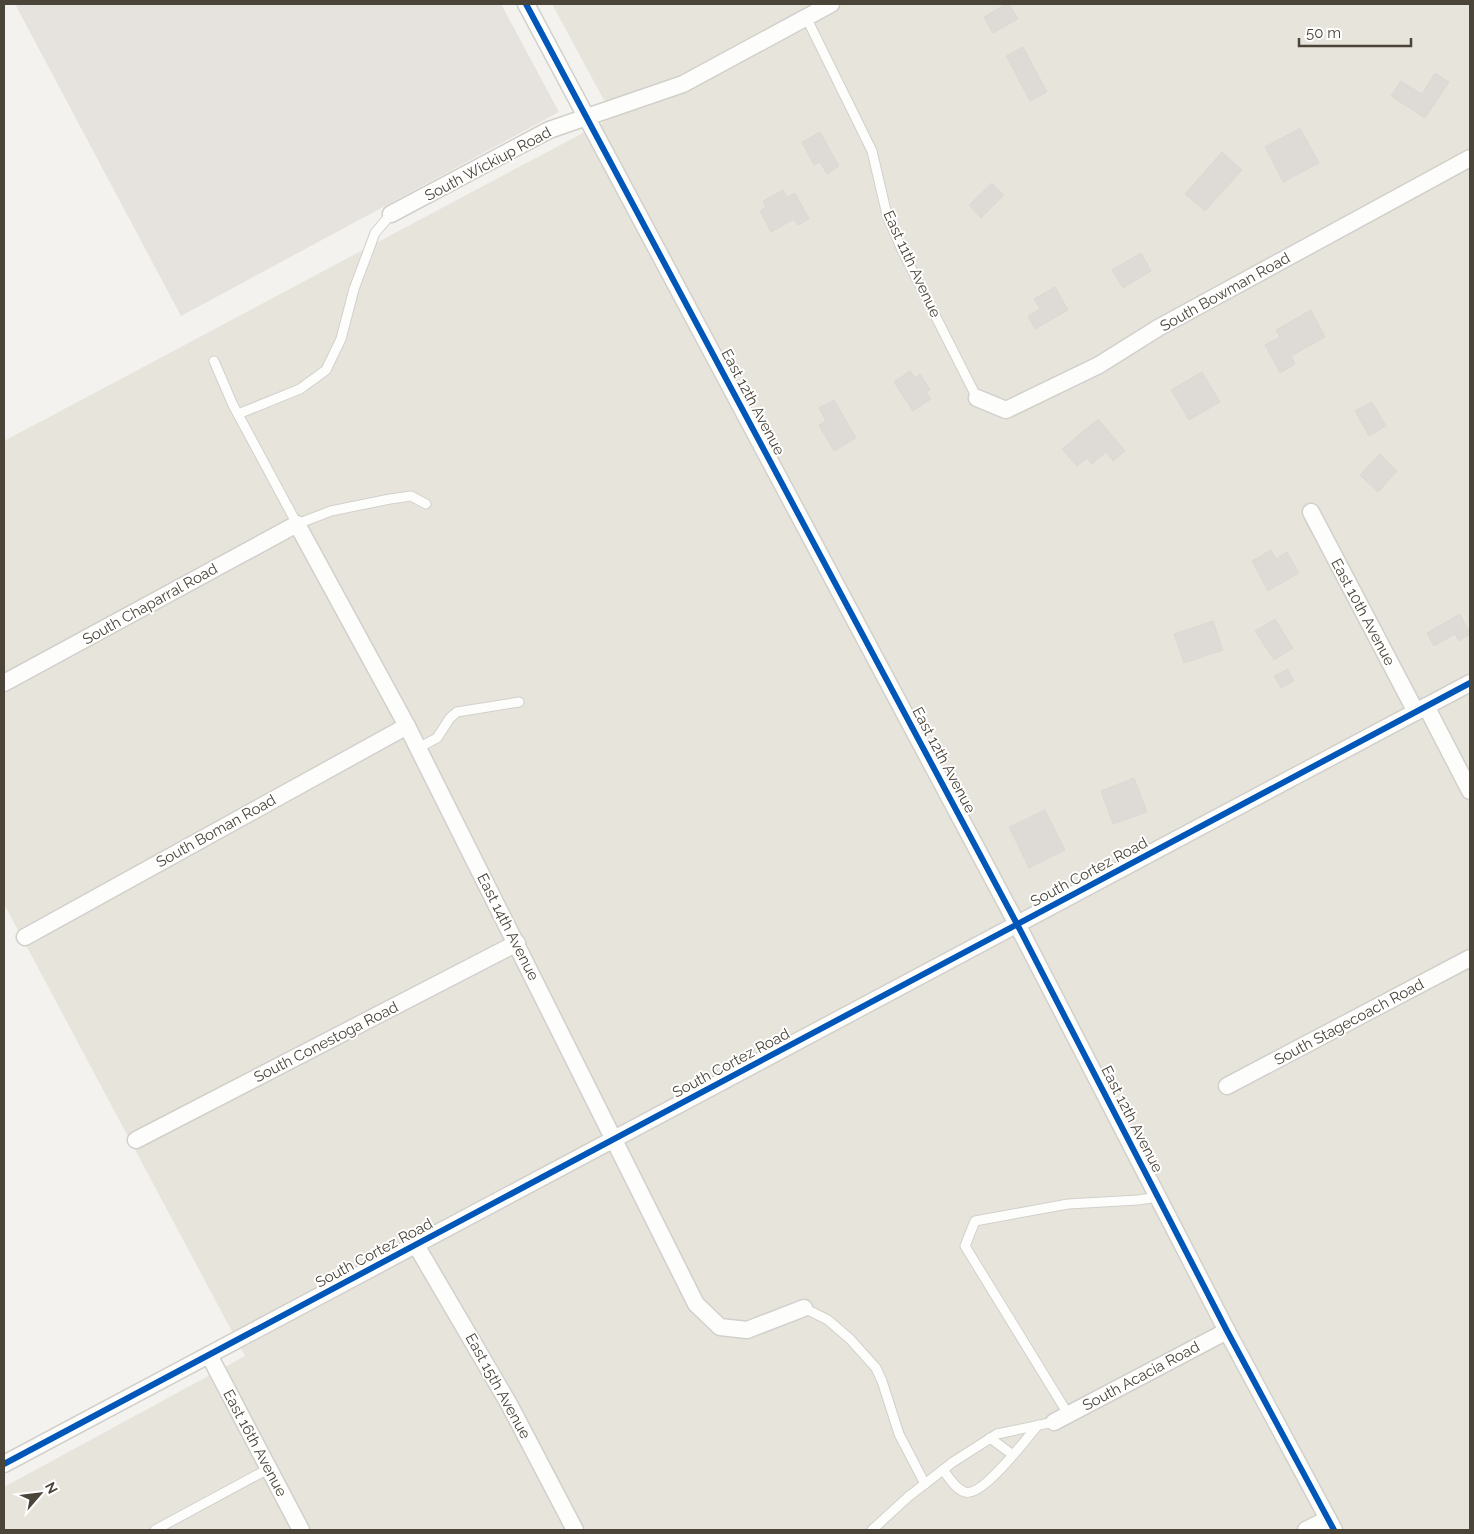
<svg xmlns="http://www.w3.org/2000/svg" width="1474" height="1534" viewBox="0 0 1474 1534" font-family="Raleway,sans-serif">
  <style>
    .residential { fill: #e7e4dc }
    .industrial { fill: #e6e2de }
    .building { fill: #dedbd6; stroke: #dcd9d4 }
    .lines { fill: none; stroke-linecap: round; stroke-linejoin: round }
    .service-casing { stroke: #d2d0cb; stroke-width: 11 }
    .minor-casing { stroke: #d2d0cb; stroke-width: 19 }
    .service { stroke: #fdfdfc; stroke-width: 9 }
    .minor { stroke: #fdfdfc; stroke-width: 16 }
    .cycleway-casing { stroke: #fff; stroke-width: 9 }
    .cycleway { stroke: #0057b8; stroke-width: 6 }
    .labels { text-anchor: middle; stroke-width: 4; stroke-linejoin: round; paint-order: stroke }
    .street-label { font-size: 15px; fill: #4b4439; stroke: #fff }
  </style>
  <rect width="100%" height="100%" fill="#f4f2ee"/>
  <polygon class="residential" points="552,4 1470,4 1470,1530 4,1530 4,1487 245,1356 4,904 4,441 613,117"/>
  <polygon class="industrial" points="15,4 501,4 559,112 181,316"/>
  <g class="building">
    <polygon points="1006,4 1009,4 1018,19 993,33 984,17"/>
    <polygon points="1023,47 1047,92 1030,101 1006,56"/>
    <polygon points="1435,73 1449,82 1425,118 1391,96 1401,81 1422,94"/>
    <polygon points="1300,128 1319,163 1283,182 1265,147"/>
    <polygon points="820,132 839,166 827,174 820,162 814,165 802,142"/>
    <polygon points="1222,152 1242,170 1205,211 1185,194"/>
    <polygon points="992,183 1004,195 981,218 969,205"/>
    <polygon points="783,190 787,197 795,193 809,219 798,225 794,219 771,232 760,211 766,207 763,201"/>
    <polygon points="1141,253 1151,271 1123,288 1112,270"/>
    <polygon points="1055,287 1068,310 1035,329 1028,316 1040,309 1034,299"/>
    <polygon points="1311,310 1325,337 1291,356 1295,364 1280,373 1265,345 1280,337 1276,330"/>
    <polygon points="910,371 915,378 920,374 930,390 926,392 931,399 913,411 894,382"/>
    <polygon points="1202,372 1220,402 1189,420 1171,390"/>
    <polygon points="834,400 856,438 834,451 819,425 826,421 819,408"/>
    <polygon points="1372,402 1386,426 1369,436 1355,411"/>
    <polygon points="1098,419 1125,451 1113,461 1106,452 1092,464 1087,458 1077,466 1062,449"/>
    <polygon points="1380,454 1397,471 1378,492 1360,475"/>
    <polygon points="1271,550 1276,559 1287,552 1299,573 1268,591 1252,561"/>
    <polygon points="1460,614 1470,634 1459,641 1455,634 1434,646 1427,633"/>
    <polygon points="1275,619 1293,648 1274,660 1255,631"/>
    <polygon points="1213,621 1223,650 1184,663 1174,634"/>
    <polygon points="1288,669 1294,681 1281,688 1274,676"/>
    <polygon points="1134,778 1147,812 1113,824 1101,791"/>
    <polygon points="1045,810 1065,850 1029,868 1009,827"/>
  </g>
  <g class="lines">
    <defs>
      <g id="service">
        <polyline points="806,17 872,151 887,215 902,250 977,398"/>
        <polyline points="214,361 233,405 297,524 331,511 390,499 411,496 426,504"/>
        <polyline points="238,414 300,389 326,370 341,339 354,289 375,233 391,214"/>
        <polyline points="418,748 437,738 450,718 457,712 519,702"/>
        <polyline points="804,1308 828,1320 850,1339 876,1368 882,1381 899,1434 925,1484"/>
        <polyline points="1068,1414 965,1246 975,1221 1068,1204 1138,1200 1158,1197"/>
        <polyline points="990,1438 1013,1455"/>
        <path d="M943 1470C949 1477 955 1489 965 1492 982 1498 1026 1439 1038 1425"/>
        <polyline points="155,1530 268,1469"/>
        <polyline points="872,1530 908,1497 953,1462 997,1434 1054,1422"/>
      </g>
      <g id="minor">
        <polyline points="526,4 1017,924 1227,1331 1334,1530"/>
        <polyline points="391,214 549,130 683,84 831,4"/>
        <polyline points="977,398 1006,410 1099,365 1158,328 1470,158"/>
        <polyline points="1311,512 1416,712"/>
        <polyline points="4,683 297,524 407,726 696,1304 720,1327 747,1330 804,1308"/>
        <polyline points="1426,706 1470,791"/>
        <polyline points="25,937 407,726"/>
        <polyline points="1227,1086 1470,958"/>
        <polyline points="136,1140 517,943"/>
        <polyline points="416,1245 509,1404 575,1530"/>
        <polyline points="209,1355 301,1530"/>
        <polyline points="1054,1422 1227,1331"/>
        <polyline points="4,1464 1470,683"/>
        <polyline points="1306,1530 1328,1519"/>
      </g>
    </defs>
    <use href="#service" class="service-casing"/>
    <use href="#minor" class="minor-casing"/>
    <use href="#service" class="service"/>
    <use href="#minor" class="minor"/>
    <defs>
      <g id="cycleway">
        <polyline points="526,4 1017,924 1227,1331 1334,1530"/>
        <polyline points="4,1464 1470,683"/>
      </g>
    </defs>
    <use href="#cycleway" class="cycleway-casing"/>
    <use href="#cycleway" class="cycleway"/>
  </g>
  <g class="labels">
    <g class="street-label">
      <text transform="translate(488 164) rotate(-28)" y="5">South Wickiup Road</text>
      <text transform="translate(912 264) rotate(65)" y="5">East 11th Avenue</text>
      <text transform="translate(1225 292) rotate(-29)" y="5">South Bowman Road</text>
      <text transform="translate(753 402) rotate(62)" y="5">East 12th Avenue</text>
      <text transform="translate(150 604) rotate(-29)" y="5">South Chaparral Road</text>
      <text transform="translate(1363 612) rotate(62)" y="5">East 10th Avenue</text>
      <text transform="translate(944 760) rotate(62)" y="5">East 12th Avenue</text>
      <text transform="translate(216 831) rotate(-29)" y="5">South Boman Road</text>
      <text transform="translate(1089 872) rotate(-28)" y="5">South Cortez Road</text>
      <text transform="translate(508 927) rotate(63)" y="5">East 14th Avenue</text>
      <text transform="translate(1349 1022) rotate(-28)" y="5">South Stagecoach Road</text>
      <text transform="translate(326 1042) rotate(-27)" y="5">South Conestoga Road</text>
      <text transform="translate(731 1063) rotate(-28)" y="5">South Cortez Road</text>
      <text transform="translate(1132 1119) rotate(63)" y="5">East 12th Avenue</text>
      <text transform="translate(374 1253) rotate(-28)" y="5">South Cortez Road</text>
      <text transform="translate(1141 1376) rotate(-28)" y="5">South Acacia Road</text>
      <text transform="translate(498 1386) rotate(61)" y="5">East 15th Avenue</text>
      <text transform="translate(255 1443) rotate(62)" y="5">East 16th Avenue</text>
    </g>
  </g>
  <rect width="1474" height="1534" fill="none" stroke="#4b4439" stroke-width="10"/>
  <g transform="translate(40 1494) rotate(62)" stroke="#ffffff" stroke-width="4" paint-order="stroke">
  <path d="M0-4L9 19L0 12L-9 19Z" fill="#4b4439"/>
  <text y="-8" font-size="14" font-weight="bold" text-anchor="middle" fill="#4b4439">N</text>
  </g>
  <path d="M1299 38v8h112v-8" fill="none" stroke="#4b4439" stroke-width="2.5"/>
  <text x="1306" y="38" font-size="15" fill="#4b4439" stroke="#ffffff" stroke-width="4" paint-order="stroke">50 m</text>
</svg>
